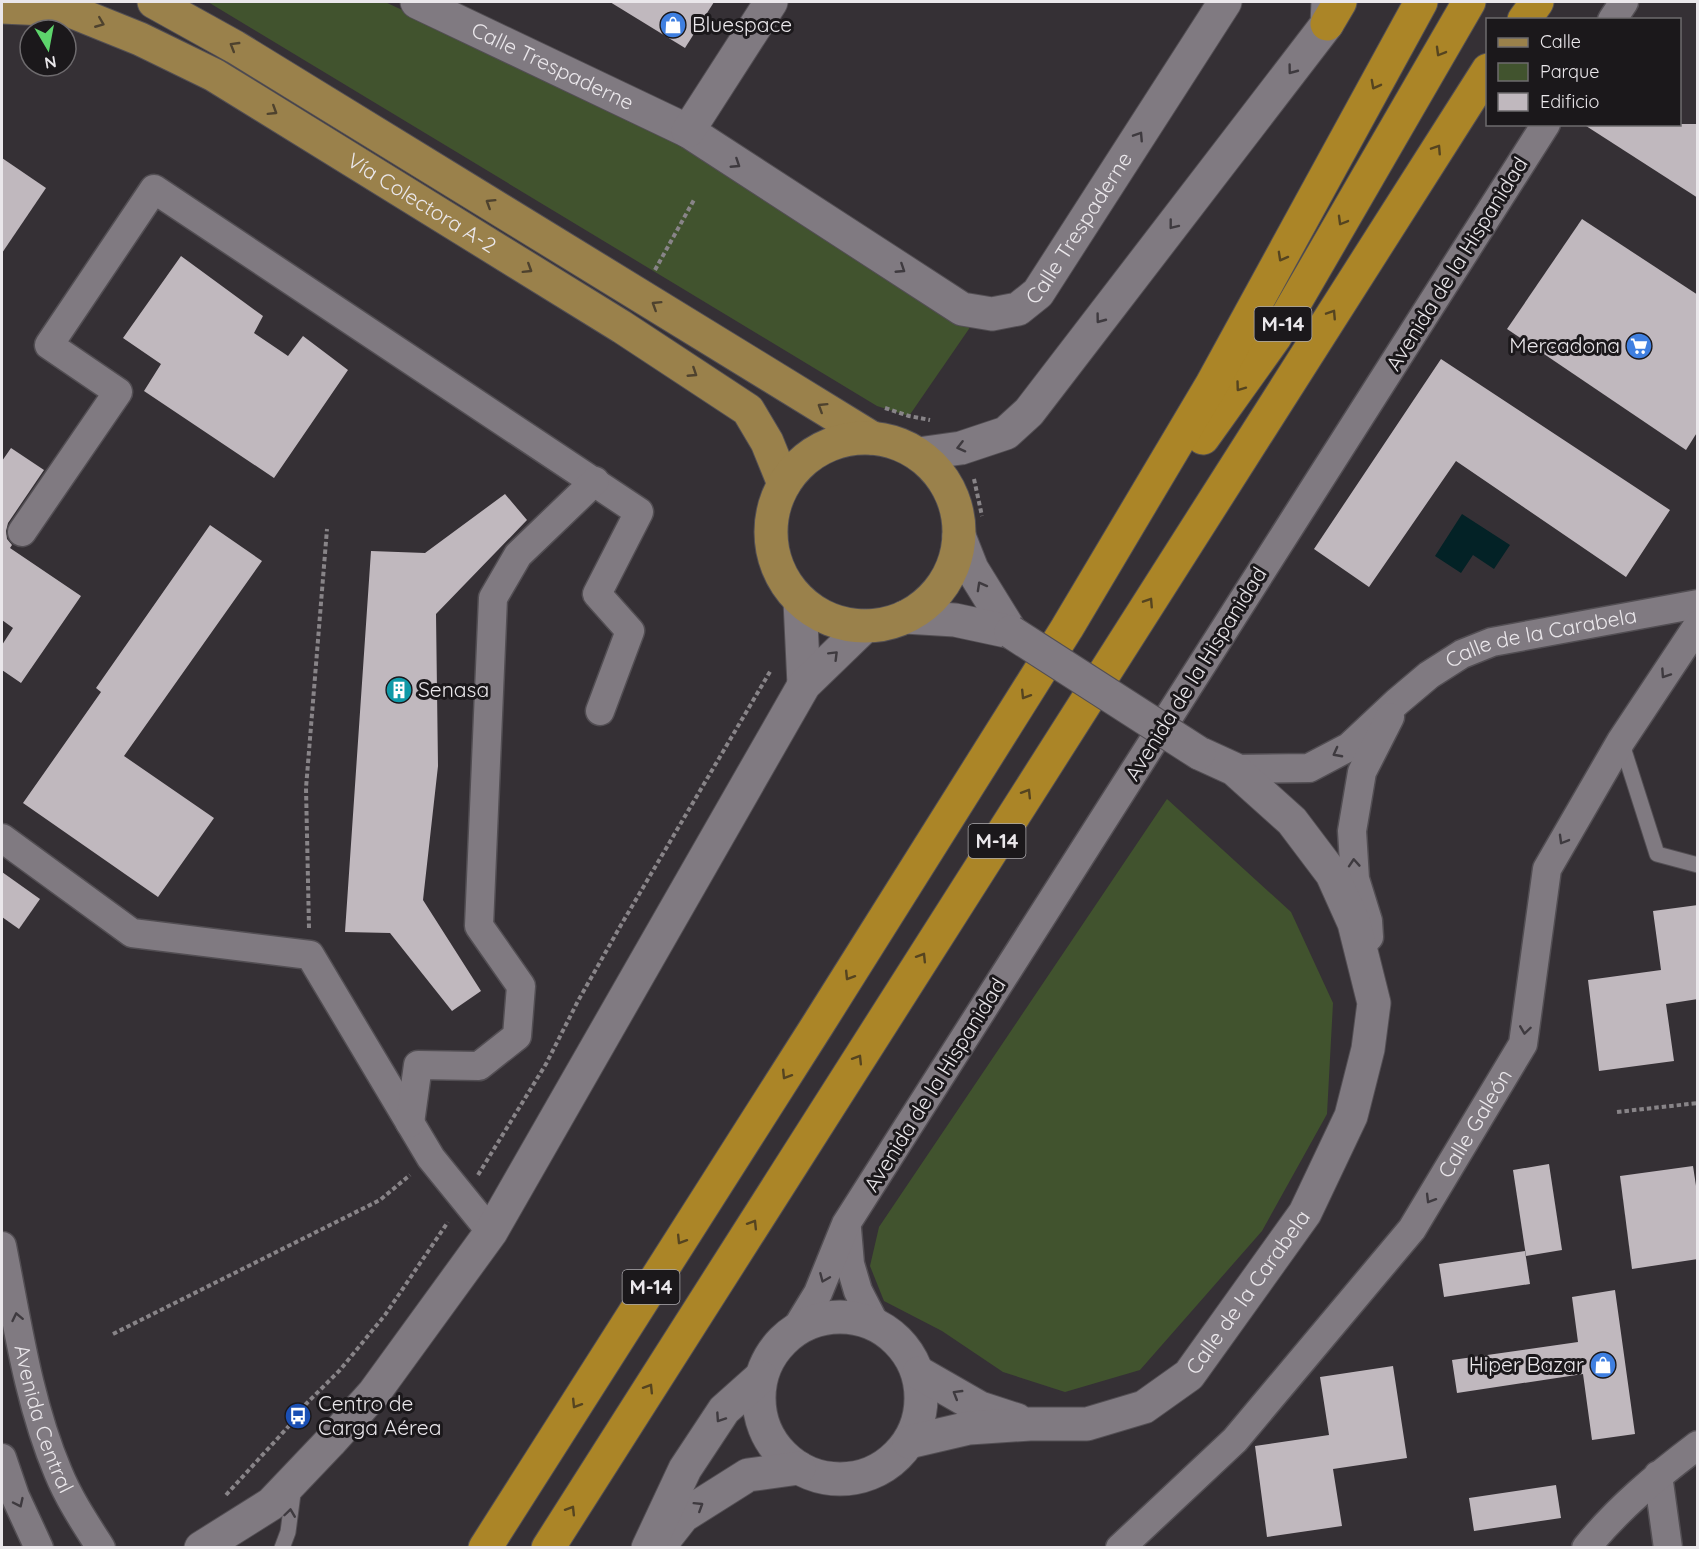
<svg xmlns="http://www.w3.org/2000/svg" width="1699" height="1549" viewBox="0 0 1699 1549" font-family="Quicksand,sans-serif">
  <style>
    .green { fill: #41532e }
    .water { fill: #032226 }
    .building { fill: #c0b8be }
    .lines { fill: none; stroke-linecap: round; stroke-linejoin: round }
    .lane-casing { stroke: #524e53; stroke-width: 17 }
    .street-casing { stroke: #524e53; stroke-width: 31 }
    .secondary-casing { stroke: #524e53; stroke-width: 35 }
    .primary-casing { stroke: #524e53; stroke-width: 35 }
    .highway-casing { stroke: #524e53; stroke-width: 35 }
    .path { stroke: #888488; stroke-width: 4; stroke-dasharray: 4.5 3; stroke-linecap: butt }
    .lane { stroke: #807a81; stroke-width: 15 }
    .street { stroke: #807a81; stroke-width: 28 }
    .secondary { stroke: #807a81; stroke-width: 33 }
    .primary { stroke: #9a814b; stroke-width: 33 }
    .highway { stroke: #ab8527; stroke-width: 33 }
    .secondary-bridge-casing { stroke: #524e53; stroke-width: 35; stroke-linecap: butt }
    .secondary-bridge { stroke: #807a81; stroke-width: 33 }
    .oneway { stroke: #4e422e }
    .oneway2 { stroke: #554420 }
    .oneway3 { stroke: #3e3a3f }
    .labels { text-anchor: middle; stroke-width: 6; stroke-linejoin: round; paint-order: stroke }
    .shield { fill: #1b181b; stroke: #aca9ad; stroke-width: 1.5 }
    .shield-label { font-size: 20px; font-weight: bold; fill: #eae7eb }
    .poi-label { font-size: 21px; fill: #eae7eb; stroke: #1b181b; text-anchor: start }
    .street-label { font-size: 21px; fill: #eae7eb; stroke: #1b181b }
  </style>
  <rect width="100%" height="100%" fill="#353035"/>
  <g class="green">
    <polygon points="208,2 385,2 597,100 694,150 973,323 909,416 877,406"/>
    <polygon points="1167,799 1291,912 1333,1003 1327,1114 1262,1231 1140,1370 1065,1392 1003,1372 942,1331 884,1301 870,1266 879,1227"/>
  </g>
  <polygon class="water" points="1462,514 1510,545 1494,569 1473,555 1461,573 1435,556"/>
  <g class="building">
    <polygon points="610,2 714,2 685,48"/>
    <polygon points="1583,124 1698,124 1698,198"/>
    <polygon points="2,158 46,188 2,253"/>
    <polygon points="1582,219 1698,295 1698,431 1686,450 1507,329"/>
    <polygon points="181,256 263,316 254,333 288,356 303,336 348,370 274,478 144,391 161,364 123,338"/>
    <polygon points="1441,359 1670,510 1626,577 1456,461 1369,587 1314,549"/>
    <polygon points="11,448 44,470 8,523 6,531 7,539 12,545 10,548 81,596 21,683 2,670 2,645 13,628 2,620 2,461"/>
    <polygon points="505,494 527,520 436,614 438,766 423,900 481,991 452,1011 390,933 345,932 371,551 425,553"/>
    <polygon points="210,525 262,561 124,756 214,818 158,897 23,803 101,692 96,688"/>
    <polygon points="2,872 40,899 19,929 2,917"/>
    <polygon points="1698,905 1698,999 1666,1004 1674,1061 1599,1071 1588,980 1661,970 1653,911"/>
    <polygon points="1549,1164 1562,1250 1526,1256 1513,1170"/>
    <polygon points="1693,1166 1698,1199 1698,1259 1632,1269 1620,1176"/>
    <polygon points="1525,1251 1530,1284 1444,1297 1439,1264"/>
    <polygon points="1615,1290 1635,1434 1592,1440 1583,1374 1457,1393 1452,1360 1578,1342 1572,1297"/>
    <polygon points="1393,1366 1407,1458 1333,1469 1342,1526 1267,1537 1255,1446 1329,1435 1320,1377"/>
    <polygon points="1556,1485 1561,1518 1474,1531 1469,1498"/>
  </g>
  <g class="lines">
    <defs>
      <g id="lane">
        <polyline points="1621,741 1657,854 1698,865"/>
        <polyline points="282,1548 288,1532 294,1486"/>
      </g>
      <g id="street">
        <polyline points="1612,20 1624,2"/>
        <polyline points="22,532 118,392 49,345 154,189 639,512 597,594 630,631 600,711"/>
        <path id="s1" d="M1234 769 1309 768 1349 747 1397 702 1429 675 1462 654 1492 642 1698 604"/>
        <polyline points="2,838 132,933 310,955 431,1158 491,1232"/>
        <polyline points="1369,937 1368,921 1355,879 1352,831 1362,772 1390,717"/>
        <polyline points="410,1123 418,1065 479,1066 517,1036 521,986 479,926 493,598 518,555 595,481"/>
        <polyline points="847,1229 850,1264 858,1291 875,1324"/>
        <path id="s2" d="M2 1246C17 1321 28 1401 58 1472 69 1499 85 1523 101 1548"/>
        <polyline points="796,1329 818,1293 846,1224 1546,124"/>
        <polyline points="2,1458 15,1496 39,1548"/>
        <polyline points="1658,1475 1668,1548"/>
        <path id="s3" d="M1120 1548 1235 1440 1412 1229 1523 1044 1547 869 1621 741 1698 625"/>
        <path d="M1586 1548C1618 1508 1657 1476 1698 1445"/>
      </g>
      <g id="secondary">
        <path id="s4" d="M417 2 688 131 962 309 992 314 1018 309 1038 293 1225 2"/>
        <polyline points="688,131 771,2"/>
        <polyline points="918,454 961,448 1006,433 1029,412 1327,24 1328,2"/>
        <polyline points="959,536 972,569 1011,632"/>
        <polyline points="800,601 804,685"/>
        <polyline points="905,617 955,620 1011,632"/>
        <circle cx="840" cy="1398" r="81"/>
        <polyline points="919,1373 980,1408 1017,1420"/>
        <path id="s5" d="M909 1442 969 1428 1030 1424H1087L1144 1407 1189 1375 1305 1213 1351 1116 1368 1049 1374 1003 1354 923 1332 874 1292 821 1234 769 1199 753"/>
        <polyline points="661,1544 683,1516 748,1475 799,1468"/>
        <polyline points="201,1548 271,1504 330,1442 374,1393 491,1232 804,685 865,626"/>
        <polyline points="648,1548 685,1469 724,1410 761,1377"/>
      </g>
      <g id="primary">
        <polyline points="154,2 235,47 872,438"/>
        <path id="s6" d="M2 7 68 10 140 39 214 75 622 327 748 410 767 442 784 484"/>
        <circle cx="865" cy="532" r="94"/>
      </g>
      <g id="highway">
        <polyline points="1524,20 1537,2"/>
        <polyline points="1327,24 1340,2"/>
        <polyline points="1203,438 1275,337 1469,2"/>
        <polyline points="485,1548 817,1026 1067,628 1212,384 1421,2"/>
        <polyline points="548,1548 1488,70"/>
      </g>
    </defs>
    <use href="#lane" class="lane-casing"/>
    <use href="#street" class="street-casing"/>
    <use href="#secondary" class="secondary-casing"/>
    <use href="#primary" class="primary-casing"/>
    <use href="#highway" class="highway-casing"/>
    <g class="path">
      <polyline points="655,270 695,198"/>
      <polyline points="885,408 909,416 930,420"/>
      <polyline points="974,479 982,516"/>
      <polyline points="309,928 306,788 327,529"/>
      <polyline points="1617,1112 1698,1103"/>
      <polyline points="478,1175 546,1064 578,1001 621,925 771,670"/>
      <polyline points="113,1334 380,1200 410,1175"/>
      <polyline points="226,1495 298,1416 306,1404 340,1370 385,1315 448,1222"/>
    </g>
    <use href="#lane" class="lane"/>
    <use href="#street" class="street"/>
    <use href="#secondary" class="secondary"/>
    <use href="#primary" class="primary"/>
    <use href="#highway" class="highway"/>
    <defs>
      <polyline id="secondary-bridge" points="1011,632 1199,753"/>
    </defs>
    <use href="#secondary-bridge" class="secondary-bridge-casing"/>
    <use href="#secondary-bridge" class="secondary-bridge"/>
  </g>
  <defs><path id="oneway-chevron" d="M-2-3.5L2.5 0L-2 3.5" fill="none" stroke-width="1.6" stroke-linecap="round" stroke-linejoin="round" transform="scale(1.5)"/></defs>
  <g class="oneway">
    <use href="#oneway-chevron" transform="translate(100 23) rotate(22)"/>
    <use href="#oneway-chevron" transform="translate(234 46) rotate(-149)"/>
    <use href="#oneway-chevron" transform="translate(273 111) rotate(32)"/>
    <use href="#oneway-chevron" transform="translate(490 203) rotate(-148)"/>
    <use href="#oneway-chevron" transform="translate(528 269) rotate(32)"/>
    <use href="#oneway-chevron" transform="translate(656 305) rotate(-148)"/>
    <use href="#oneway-chevron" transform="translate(693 373) rotate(33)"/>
    <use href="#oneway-chevron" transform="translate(822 407) rotate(-148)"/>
  </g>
  <g class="oneway2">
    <use href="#oneway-chevron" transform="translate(1440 52) rotate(120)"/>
    <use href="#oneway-chevron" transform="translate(1375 85) rotate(118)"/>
    <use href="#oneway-chevron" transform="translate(1437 149) rotate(-57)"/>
    <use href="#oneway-chevron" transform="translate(1342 221) rotate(120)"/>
    <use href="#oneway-chevron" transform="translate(1282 257) rotate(119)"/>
    <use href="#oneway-chevron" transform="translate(1332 314) rotate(-57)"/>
    <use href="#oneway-chevron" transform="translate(1240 387) rotate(126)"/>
    <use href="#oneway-chevron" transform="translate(1149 602) rotate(-57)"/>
    <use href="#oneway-chevron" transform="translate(1025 695) rotate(122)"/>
    <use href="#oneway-chevron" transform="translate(1027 793) rotate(-58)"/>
    <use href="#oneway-chevron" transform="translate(922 957) rotate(-58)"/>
    <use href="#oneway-chevron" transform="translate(849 976) rotate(122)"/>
    <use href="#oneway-chevron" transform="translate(858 1059) rotate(-58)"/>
    <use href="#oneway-chevron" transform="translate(786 1075) rotate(122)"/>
    <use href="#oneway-chevron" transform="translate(753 1224) rotate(-58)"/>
    <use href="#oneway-chevron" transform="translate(681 1240) rotate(122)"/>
    <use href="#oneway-chevron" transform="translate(649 1388) rotate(-58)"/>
    <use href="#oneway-chevron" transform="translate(576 1404) rotate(122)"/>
    <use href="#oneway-chevron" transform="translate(571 1510) rotate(-58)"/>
  </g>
  <g class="oneway3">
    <use href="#oneway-chevron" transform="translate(1292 70) rotate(127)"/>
    <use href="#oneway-chevron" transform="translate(1139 136) rotate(-57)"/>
    <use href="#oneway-chevron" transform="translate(736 164) rotate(33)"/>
    <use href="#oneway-chevron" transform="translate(1173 225) rotate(128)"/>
    <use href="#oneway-chevron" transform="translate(901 269) rotate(33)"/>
    <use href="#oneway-chevron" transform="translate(1100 319) rotate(127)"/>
    <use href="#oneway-chevron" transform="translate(961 447) rotate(166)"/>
    <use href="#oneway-chevron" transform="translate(981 586) rotate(-119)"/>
    <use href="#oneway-chevron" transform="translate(834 655) rotate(-45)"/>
    <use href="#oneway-chevron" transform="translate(1665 674) rotate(124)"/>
    <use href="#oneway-chevron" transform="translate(1337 753) rotate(152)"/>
    <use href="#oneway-chevron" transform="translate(1563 840) rotate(120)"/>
    <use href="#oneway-chevron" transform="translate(1354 863) rotate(-94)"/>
    <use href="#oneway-chevron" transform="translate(1525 1030) rotate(98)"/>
    <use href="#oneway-chevron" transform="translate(1430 1199) rotate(121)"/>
    <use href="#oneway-chevron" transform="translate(824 1278) rotate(113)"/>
    <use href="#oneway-chevron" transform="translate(17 1317) rotate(-102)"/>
    <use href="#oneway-chevron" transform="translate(957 1394) rotate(-149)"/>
    <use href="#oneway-chevron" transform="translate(720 1418) rotate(124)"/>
    <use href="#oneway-chevron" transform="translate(19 1503) rotate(65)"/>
    <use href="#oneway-chevron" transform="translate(699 1506) rotate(-32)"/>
    <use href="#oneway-chevron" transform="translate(290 1513) rotate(-82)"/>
  </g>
  <defs>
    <symbol id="shop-disc" viewBox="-11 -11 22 22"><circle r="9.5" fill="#3f7fe0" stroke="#1b181b"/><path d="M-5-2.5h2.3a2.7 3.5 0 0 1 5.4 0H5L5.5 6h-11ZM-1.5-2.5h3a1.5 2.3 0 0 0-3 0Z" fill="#fff"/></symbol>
    <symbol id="supermarket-disc" viewBox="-11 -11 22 22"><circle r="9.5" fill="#3f7fe0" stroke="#1b181b"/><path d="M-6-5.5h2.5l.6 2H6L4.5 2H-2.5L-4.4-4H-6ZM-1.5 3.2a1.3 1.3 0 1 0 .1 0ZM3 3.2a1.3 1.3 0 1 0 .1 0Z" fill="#fff"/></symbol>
    <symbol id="building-disc" viewBox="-11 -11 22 22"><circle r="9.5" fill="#0f9aa8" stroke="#1b181b"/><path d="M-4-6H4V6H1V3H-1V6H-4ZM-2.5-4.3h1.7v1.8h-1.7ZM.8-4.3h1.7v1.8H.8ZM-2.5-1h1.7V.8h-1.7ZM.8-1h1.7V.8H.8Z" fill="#fff"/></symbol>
    <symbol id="bus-disc" viewBox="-11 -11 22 22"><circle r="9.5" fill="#1a4fb4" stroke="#1b181b"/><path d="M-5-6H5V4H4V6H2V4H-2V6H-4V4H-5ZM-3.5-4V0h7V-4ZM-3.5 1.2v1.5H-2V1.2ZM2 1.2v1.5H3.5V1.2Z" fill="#fff"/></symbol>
  </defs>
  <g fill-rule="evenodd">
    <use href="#shop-disc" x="658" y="10" width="30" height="30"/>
    <use href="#supermarket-disc" x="1624" y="331" width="30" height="30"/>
    <use href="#building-disc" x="384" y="675" width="30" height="30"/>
    <use href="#shop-disc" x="1588" y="1350" width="30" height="30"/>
    <use href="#bus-disc" x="283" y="1401" width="30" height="30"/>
  </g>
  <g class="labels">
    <g class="shield">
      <rect x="1254.5" y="307" width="57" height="34" rx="4.5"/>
      <rect x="968.5" y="824" width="57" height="34" rx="4.5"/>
      <rect x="622.5" y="1270" width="57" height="34" rx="4.5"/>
    </g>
    <g class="shield-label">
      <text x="1283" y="331">M-14</text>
      <text x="997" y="848">M-14</text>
      <text x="651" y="1294">M-14</text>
    </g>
    <g class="poi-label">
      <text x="692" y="32">Bluespace</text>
      <text x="1620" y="353" text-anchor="end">Mercadona</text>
      <text x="418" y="697">Senasa</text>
      <text x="1584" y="1372" text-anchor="end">Hiper Bazar</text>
      <text x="318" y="1411">Centro de<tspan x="318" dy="24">Carga Aérea</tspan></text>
    </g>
    <g class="street-label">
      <text dy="7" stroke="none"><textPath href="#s4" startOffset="150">Calle Trespaderne</textPath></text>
      <text dy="7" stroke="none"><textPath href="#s6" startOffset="470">Vía Colectora A-2</textPath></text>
      <text dy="7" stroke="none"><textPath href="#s4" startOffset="786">Calle Trespaderne</textPath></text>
      <text transform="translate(1457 264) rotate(-58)" y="7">Avenida de la Hispanidad</text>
      <text dy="7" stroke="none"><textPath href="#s1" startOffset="348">Calle de la Carabela</textPath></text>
      <text transform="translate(1196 674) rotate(-58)" y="7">Avenida de la Hispanidad</text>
      <text transform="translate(935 1085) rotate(-58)" y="7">Avenida de la Hispanidad</text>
      <text dy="7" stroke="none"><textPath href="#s3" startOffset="556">Calle Galeón</textPath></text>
      <text dy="7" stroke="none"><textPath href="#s5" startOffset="396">Calle de la Carabela</textPath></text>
      <text dy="7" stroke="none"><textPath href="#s2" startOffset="178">Avenida Central</textPath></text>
    </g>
  </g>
  <rect width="1699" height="1549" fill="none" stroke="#eae7eb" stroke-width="6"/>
  <rect x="1486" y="18" width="195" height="108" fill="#1b181b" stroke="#6e6b6e" stroke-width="1.5"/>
  <rect x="1498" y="38" width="30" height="9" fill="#9a814b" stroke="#6e6b6e" stroke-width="1.5"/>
  <text x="1540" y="48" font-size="18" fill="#eae7eb">Calle</text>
  <rect x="1498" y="63" width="30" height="18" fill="#41532e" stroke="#6e6b6e" stroke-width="1.5"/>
  <text x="1540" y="78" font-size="18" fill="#eae7eb">Parque</text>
  <rect x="1498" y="93" width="30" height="18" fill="#c0b8be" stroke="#6e6b6e" stroke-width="1.5"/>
  <text x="1540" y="108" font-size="18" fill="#eae7eb">Edificio</text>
  <g transform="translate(48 48) rotate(170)"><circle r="28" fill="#1b181b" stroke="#6e6b6e" stroke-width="1.5"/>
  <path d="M0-4.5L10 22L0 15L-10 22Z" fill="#5dd56c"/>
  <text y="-9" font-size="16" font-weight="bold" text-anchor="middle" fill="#eae7eb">N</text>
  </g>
</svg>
